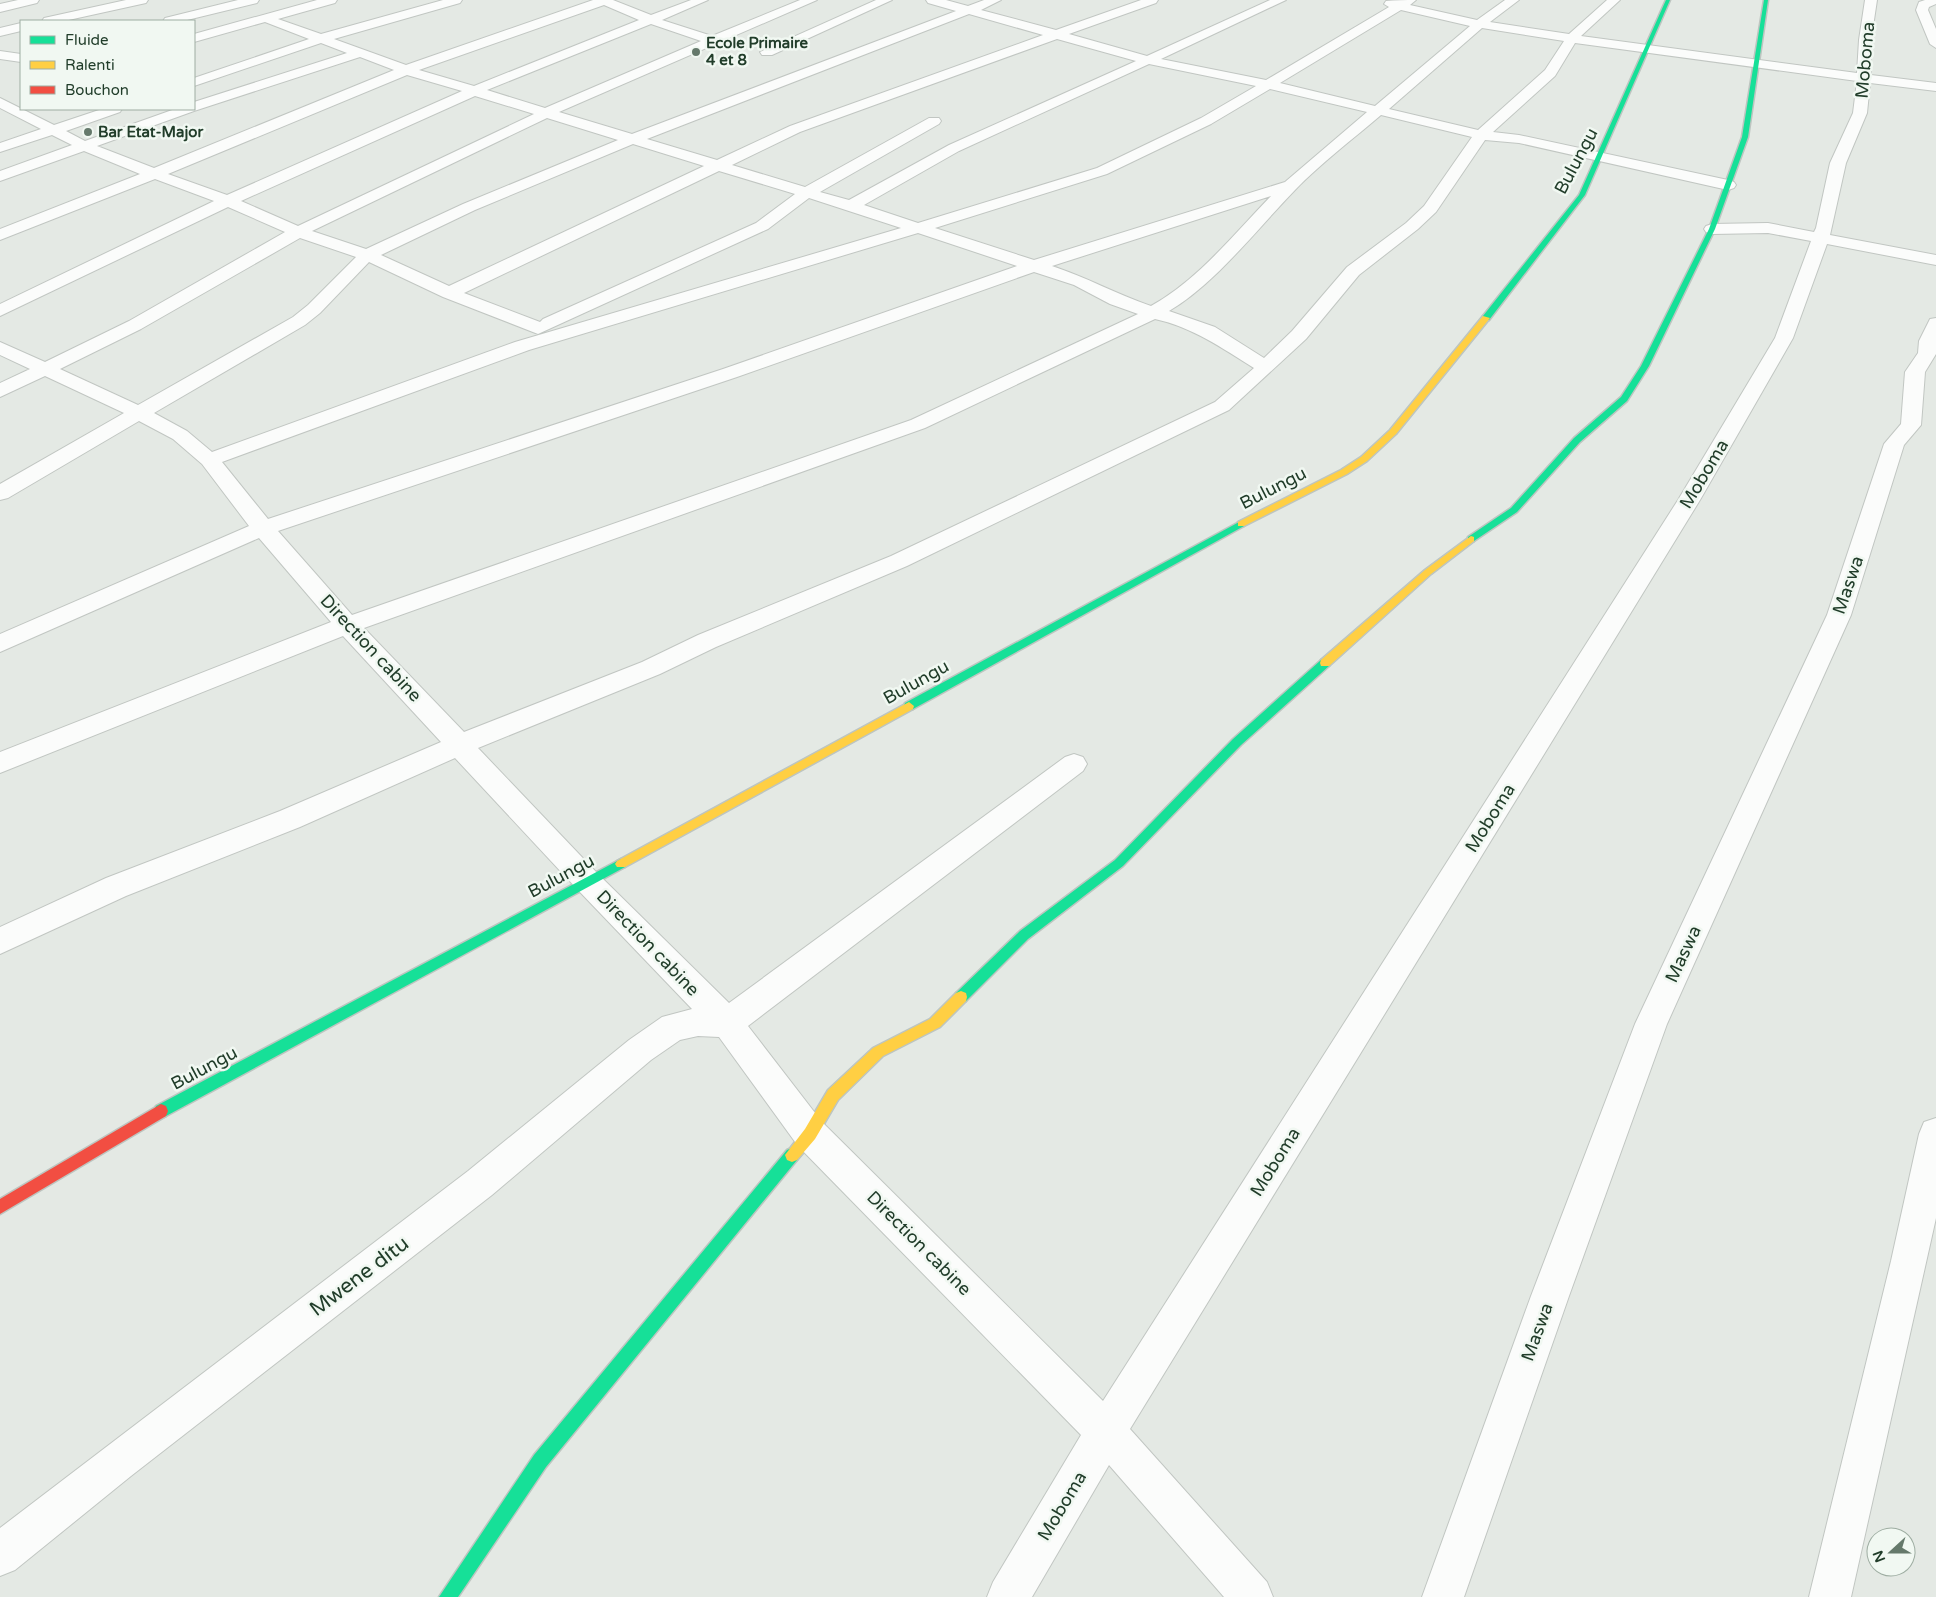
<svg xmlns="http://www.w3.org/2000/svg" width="1936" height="1597" viewBox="0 0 1936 1597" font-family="'Varela Round',sans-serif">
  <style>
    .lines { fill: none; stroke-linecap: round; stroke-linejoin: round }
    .street-casing { stroke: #c1c6c2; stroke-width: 2 }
    .fast-casing { stroke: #bdc5c0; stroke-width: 3 }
    .slow-casing { stroke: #bdc5c0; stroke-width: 3 }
    .jam-casing { stroke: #bdc5c0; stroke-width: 3 }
    .street { fill: #fbfcfb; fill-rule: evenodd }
    .fast { fill: #16e098; fill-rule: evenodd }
    .slow { fill: #ffcf43; fill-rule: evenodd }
    .jam { fill: #f24e42; fill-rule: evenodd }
    .poi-dot { fill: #65796b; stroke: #f1f8f2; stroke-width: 2 }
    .labels { text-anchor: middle; stroke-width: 5; stroke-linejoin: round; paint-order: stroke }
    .far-poi-label { font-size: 15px; font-weight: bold; fill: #213d2a; stroke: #f1f8f2; text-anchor: start }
    .street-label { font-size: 18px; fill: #213d2a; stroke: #f1f8f2 }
    .near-street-label { font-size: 21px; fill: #213d2a; stroke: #f1f8f2 }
  </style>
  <rect width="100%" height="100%" fill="#e4e9e4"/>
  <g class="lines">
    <defs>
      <g id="street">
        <polygon points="18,0 39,0 37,3 0,12 0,4"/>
        <polygon points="126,0 148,0 146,3 64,21 42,21 44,18"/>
        <polygon points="238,0 259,0 257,3 183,21 163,21 165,18"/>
        <path d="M317 0H337L335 3 278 19 321 34 443 0H462L460 3 334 39 406 65 593 0H613L651 15 691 0H708L662 20 712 36 800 0H817L559 112 632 134 956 11 928 3 926 0H946L968 6 984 0H1001L981 10 1056 30 1141 0H1158L1156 3 1069 34 1147 56 1270 0H1286L1161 59 1266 80 1389 7 1384 4 1386 1C1395 0 1406 0 1416 0L1410 5 1477 20 1505 0H1519L1490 22 1569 34 1607 0H1620L1581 36 1857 73 1859 40 1865 0H1877L1871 40V75L1936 83V91L1870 83 1867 113 1846 163 1830 235 1936 255V265L1827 244 1793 338 1700 500 1130 1429 1267 1582 1273 1597H1224L1109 1465 1032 1597H987L993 1582 1081 1435 798 1146 719 1037 698 1036 680 1040 651 1060 492 1195 131 1476 15 1570 0 1576V1528L468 1171 629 1040 662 1017 692 1009 578 890 455 758 300 827 126 896 0 954V927L106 878 280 811 441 742 343 636 0 773V752L331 622 259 538 0 652V634L249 526 202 464 173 439 139 421 8 498 0 500V484L124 413 45 376 0 397V383L30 369 0 355V342L45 362 129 321 285 232 228 207 0 316V304L214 201 155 179 0 240V229L140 174 84 151 0 181V171L72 145 52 135 0 152V143L41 129 0 108V98L54 125 102 109H122L120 112 66 131 85 141 175 109H194V102L347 53 321 43 194 86V78L309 39 265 22 194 42V34ZM604 5 639 20 474 86 419 70ZM1401 10 1470 26 1375 106 1280 83ZM969 14 1043 35 790 126 717 160 647 139ZM651 24 701 41 545 108 487 90ZM1482 28 1564 41 1545 70 1478 130 1389 109ZM1057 39 1136 61 949 145 849 200 820 192 939 124 941 121 939 118H929L805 187 732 165 800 132ZM1575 43 1857 81 1853 113 1830 163 1816 228 1814 232 1768 223 1712 224 1706 226 1704 229 1706 232 1712 234 1768 233 1811 241 1775 338 1678 500 1103 1401 822 1122 748 1026 1083 771 1087 764 1083 757 1074 754 1065 757 729 1003 598 874 478 748 660 674 716 647 907 566 1229 410 1306 339 1359 275 1418 229 1436 212 1485 140 1519 143 1728 190 1734 188 1736 185 1734 182 1728 180 1519 135 1493 132 1555 76ZM360 57 394 70 154 168 97 146 194 111ZM1149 64 1256 86 1201 118 1097 168 918 223 864 205 959 151ZM407 75 462 91 227 195 168 174ZM1270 89 1367 112 1285 182 1034 260 935 228 1107 174 1211 124ZM475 96 534 114 298 226 241 201ZM1381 115 1472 137 1424 206 1406 223 1347 267 1292 331 1264 358 1215 327 1169 311C1215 284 1257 229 1295 190 1321 163 1352 140 1381 115ZM547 118 618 140 463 204 366 249 312 231ZM633 144 704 166 449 286 381 255 475 210ZM719 171 795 194 756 223 543 319 540 322 464 293ZM1271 196C1234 234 1198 280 1151 306 1116 294 1086 277 1052 266ZM809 198 901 228 515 342 212 452 187 431 154 413 305 325 320 313 369 262 443 297 538 334 768 229ZM918 233 1017 266 723 369 268 519 222 462 529 350ZM300 238 356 257 308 305 293 317 138 405 60 369 141 329ZM1034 272 1074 285 1110 304 1138 314 911 420 352 615 278 531 737 377ZM1155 319C1192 327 1222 348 1254 368L1215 402 891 556 698 635 642 662 464 732 364 628 925 428Z"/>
        <polygon points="876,0 892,0 772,55 762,55 760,52"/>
        <polygon points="1925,0 1936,0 1936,4 1929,7 1928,10 1936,29 1936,48 1930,44 1916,10 1919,2"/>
        <polygon points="21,23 21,31 0,36 0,28"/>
        <polygon points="0,51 21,54 21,62 0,59"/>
        <polygon points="1936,318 1936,354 1925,372 1921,425 1904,445 1851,615 1667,1024 1569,1296 1464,1597 1422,1597 1531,1296 1635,1024 1827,615 1884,444 1901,424 1905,372 1918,353 1919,341 1930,319"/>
        <polygon points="1936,1118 1936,1218 1851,1597 1809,1597 1891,1261 1919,1134 1924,1122"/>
      </g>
      <g id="fast">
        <polygon points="1666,0 1670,0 1585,195 1489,320 1483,320 1483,316 1579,195"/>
        <polygon points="1764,0 1768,0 1748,137 1715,229 1649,366 1627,401 1580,442 1517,512 1474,541 1468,541 1468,537 1511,508 1574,438 1621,397 1641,366 1709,229 1742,137"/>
        <polygon points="1241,521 1244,522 1244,526 913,709 909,710 904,706 905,703"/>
        <polygon points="1325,659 1329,660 1330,663 1329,666 1241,745 1123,866 1028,939 966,1001 961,1003 956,1001 955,997 956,993 1020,931 1115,860 1233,739 1321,660"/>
        <polygon points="621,859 625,861 627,864 625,867 166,1116 161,1118 156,1116 154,1111 156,1106"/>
        <polygon points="792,1148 797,1150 799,1155 797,1160 546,1467 458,1597 439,1597 534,1455 787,1150"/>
      </g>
      <g id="slow">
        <polygon points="1483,316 1490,318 1396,434 1367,461 1347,474 1244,526 1238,526 1238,522 1341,470 1361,457 1390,430"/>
        <polygon points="1471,536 1474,537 1474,541 1431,574 1329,666 1321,666 1320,663 1321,660 1425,570"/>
        <polygon points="909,702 914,706 913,709 625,867 617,867 615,864 617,861"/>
        <polygon points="961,991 966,993 967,997 966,1001 940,1027 883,1056 838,1100 815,1139 797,1160 792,1162 787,1160 785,1155 805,1129 828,1090 873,1048 930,1019 956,993"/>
      </g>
      <polygon id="jam" points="161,1104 166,1106 168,1111 166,1116 0,1214 0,1199"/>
    </defs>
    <use href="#street" class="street-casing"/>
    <use href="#fast" class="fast-casing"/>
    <use href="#slow" class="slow-casing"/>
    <use href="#jam" class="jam-casing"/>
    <use href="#street" class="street"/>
    <use href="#fast" class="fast"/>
    <use href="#slow" class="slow"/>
    <use href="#jam" class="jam"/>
  </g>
  <g class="poi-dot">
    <circle cx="696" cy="52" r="5"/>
    <circle cx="88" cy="132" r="5"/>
  </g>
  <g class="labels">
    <g class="far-poi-label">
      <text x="706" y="48">Ecole Primaire<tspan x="706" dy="17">4 et 8</tspan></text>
      <text x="98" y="137">Bar Etat-Major</text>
    </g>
    <g class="street-label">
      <text transform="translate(1865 60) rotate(-85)" y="6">Moboma</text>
      <text transform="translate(1576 161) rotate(-62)" y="6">Bulungu</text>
      <text transform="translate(1704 474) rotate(-59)" y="6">Moboma</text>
      <text transform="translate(1273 488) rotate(-27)" y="6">Bulungu</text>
      <text transform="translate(1848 585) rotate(-71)" y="6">Maswa</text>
      <text transform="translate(371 648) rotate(47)" y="6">Direction cabine</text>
      <text transform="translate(916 682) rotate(-29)" y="6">Bulungu</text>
      <text transform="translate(1490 818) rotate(-58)" y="6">Moboma</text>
      <text transform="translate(561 876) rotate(-28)" y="6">Bulungu</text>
      <text transform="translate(648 943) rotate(46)" y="6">Direction cabine</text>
      <text transform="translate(1683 954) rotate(-65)" y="6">Maswa</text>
      <text transform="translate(204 1068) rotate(-28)" y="6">Bulungu</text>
      <text transform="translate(1275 1162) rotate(-58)" y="6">Moboma</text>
      <text transform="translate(919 1243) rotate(45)" y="6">Direction cabine</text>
      <text transform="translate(1537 1332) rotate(-70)" y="6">Maswa</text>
      <text transform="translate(1062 1506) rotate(-59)" y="6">Moboma</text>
    </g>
    <g class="near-street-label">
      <text transform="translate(359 1276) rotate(-37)" y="7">Mwene ditu</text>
    </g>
  </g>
  <rect x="20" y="20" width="175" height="90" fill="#f1f8f2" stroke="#9eada2"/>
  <rect x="30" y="36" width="25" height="8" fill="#16e098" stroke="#9eada2"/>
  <text x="65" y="45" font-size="15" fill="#213d2a">Fluide</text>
  <rect x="30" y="61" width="25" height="8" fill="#ffcf43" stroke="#9eada2"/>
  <text x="65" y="70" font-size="15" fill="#213d2a">Ralenti</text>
  <rect x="30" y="86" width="25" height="8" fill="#f24e42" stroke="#9eada2"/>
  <text x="65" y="95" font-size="15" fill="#213d2a">Bouchon</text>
  <g transform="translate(1891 1552) rotate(249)"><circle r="24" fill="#f1f8f2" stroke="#9eada2"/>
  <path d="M0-4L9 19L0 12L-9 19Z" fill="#65796b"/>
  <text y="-8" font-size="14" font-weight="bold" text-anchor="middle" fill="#213d2a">N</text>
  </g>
</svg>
